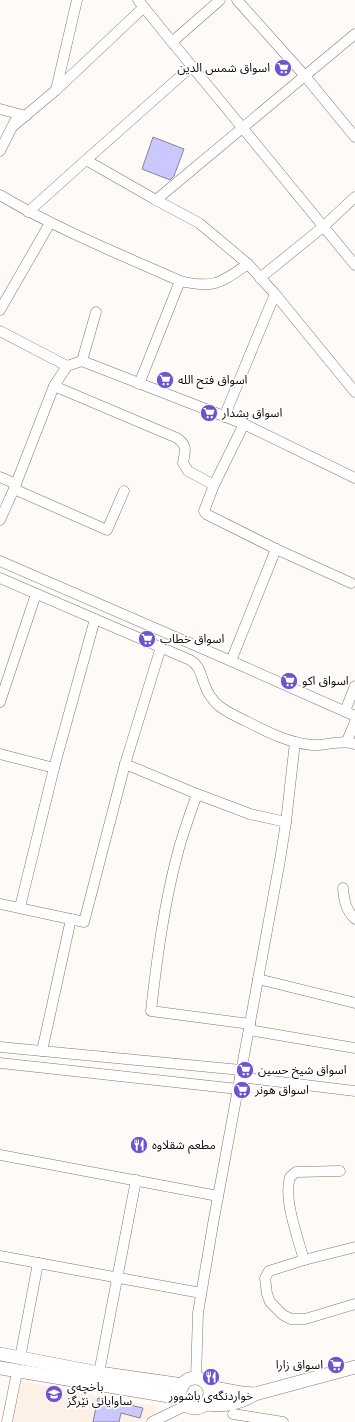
<svg xmlns="http://www.w3.org/2000/svg" width="355" height="1422" viewBox="0 0 355 1422" font-family="'Fira Sans','Noto Sans Arabic',sans-serif">
  <style>
    .built { fill: #fdf1e7 }
    .building { fill: #ccc8fe; stroke: #858593 }
    .lines { fill: none; stroke-linecap: round; stroke-linejoin: round }
    .minor-casing { stroke: #84786e; stroke-width: 11 }
    .tertiary-casing { stroke: #84786e; stroke-width: 14 }
    .minor { stroke: #fff; stroke-width: 10 }
    .tertiary { stroke: #fff; stroke-width: 13 }
    .labels { text-anchor: middle; stroke-width: 3.5; stroke-linejoin: round; paint-order: stroke }
    .poi-label { font-size: 12px; fill: #100c08; stroke: #fff; text-anchor: start }
  </style>
  <rect width="100%" height="100%" fill="#fdfaf8"/>
  <polygon class="built" points="21,1381 157,1407 156,1413 140,1422 13,1422"/>
  <g class="building">
    <polygon points="153,137 184,149 174,176 170,180 142,169"/>
    <polygon points="98,1398 143,1408 140,1418 121,1413 119,1422 93,1422"/>
  </g>
  <g class="lines">
    <defs>
      <g id="minor">
        <polyline points="138,0 172,42 220,0"/>
        <polyline points="237,0 305,76 355,137"/>
        <polyline points="172,42 355,265"/>
        <polyline points="56,90 144,7"/>
        <polyline points="0,109 26,116"/>
        <polyline points="12,127 56,90 77,0"/>
        <polyline points="0,151 15,121"/>
        <polyline points="86,160 192,66"/>
        <path d="M0 195C57 229 119 254 180 281 215 289 220 283 248 264"/>
        <polyline points="156,200 355,34"/>
        <polyline points="28,212 86,160 156,200 199,223 248,264 275,294 355,392"/>
        <polyline points="260,278 323,227 355,197"/>
        <polyline points="0,310 50,223"/>
        <polyline points="0,331 67,366"/>
        <polyline points="82,361 96,312"/>
        <polyline points="139,384 180,281"/>
        <path d="M54 386 177 438C188 446 185 451 183 463L188 471 214 485"/>
        <polyline points="224,417 275,294"/>
        <polyline points="244,424 214,485 204,511 206,514 276,549 351,583"/>
        <polyline points="0,477 16,484"/>
        <polyline points="14,489 107,530 124,491"/>
        <polyline points="0,520 14,489 54,386 67,366 82,361 244,424 355,478"/>
        <polyline points="0,561 231,661 355,716"/>
        <path d="M0 578 190 660C200 666 200 673 204 683 207 692 212 700 219 706 227 712 237 717 246 721 267 732 289 743 312 745 327 746 341 739 355 744"/>
        <polyline points="231,661 276,549"/>
        <polyline points="0,702 36,594"/>
        <polyline points="345,711 355,686"/>
        <polyline points="347,741 355,722"/>
        <polyline points="0,754 54,768"/>
        <polyline points="125,764 197,794 250,814 286,822"/>
        <path d="M197 794C190 814 183 833 178 852 164 904 157 958 151 1011L250 1024"/>
        <path d="M343 888C344 901 346 910 355 919"/>
        <polyline points="0,904 84,922 125,764 161,647"/>
        <polyline points="20,907 54,768 95,619"/>
        <polyline points="258,979 355,1003"/>
        <polyline points="249,1030 355,1048"/>
        <polyline points="0,1047 241,1070"/>
        <polyline points="42,1051 71,919"/>
        <polyline points="0,1063 238,1089"/>
        <polyline points="240,1077 355,1091"/>
        <polyline points="0,1155 218,1196"/>
        <polyline points="355,1247 304,1260 269,1271 265,1278 267,1294 270,1302 283,1315 291,1319 305,1319 355,1304"/>
        <polyline points="0,1256 201,1293"/>
        <path d="M304 1260C298 1238 283 1199 290 1177L296 1172 340 1171"/>
        <polyline points="20,1358 38,1263"/>
        <polyline points="99,1373 136,1180"/>
        <polyline points="196,1378 198,1313 213,1224 280,860 286,822 295,742"/>
        <polyline points="233,1414 283,1422"/>
        <polyline points="7,1422 17,1372"/>
        <polyline points="152,1422 187,1405"/>
      </g>
      <g id="tertiary">
        <polyline points="0,1354 99,1373 183,1385"/>
        <polyline points="0,1368 181,1398"/>
        <circle cx="195" cy="1393" r="15"/>
        <polyline points="209,1387 241,1393 255,1394"/>
        <path d="M205 1404C224 1406 238 1404 255 1394L355 1367"/>
      </g>
    </defs>
    <use href="#minor" class="minor-casing"/>
    <use href="#tertiary" class="tertiary-casing"/>
    <use href="#minor" class="minor"/>
    <use href="#tertiary" class="tertiary"/>
  </g>
  <defs>
    <symbol id="supermarket-disc" viewBox="-11 -11 22 22"><circle r="9.5" fill="#6d54ce" stroke="#fff"/><path d="M-6-5.5h2.5l.6 2H6L4.5 2H-2.5L-4.4-4H-6ZM-1.5 3.2a1.3 1.3 0 1 0 .1 0ZM3 3.2a1.3 1.3 0 1 0 .1 0Z" fill="#fff"/></symbol>
    <symbol id="restaurant-disc" viewBox="-11 -11 22 22"><circle r="9.5" fill="#6d54ce" stroke="#fff"/><path d="M-5-6h1v4h1v-4h1v4h1v-4h1v5L-1.5 .5V6h-2V.5L-5-1ZM5-6V6H3V1.5H1.5Q1.5-4 5-6Z" fill="#fff"/></symbol>
    <symbol id="school-disc" viewBox="-11 -11 22 22"><circle r="9.5" fill="#6d54ce" stroke="#fff"/><path d="M0-5L7-2L0 1L-7-2ZM-4 1L0 2.5L4 1V4Q0 6-4 4Z" fill="#fff"/></symbol>
  </defs>
  <g fill-rule="evenodd">
    <use href="#supermarket-disc" x="273" y="58" width="20" height="20"/>
    <use href="#supermarket-disc" x="155" y="370" width="20" height="20"/>
    <use href="#supermarket-disc" x="199" y="403" width="20" height="20"/>
    <use href="#supermarket-disc" x="137" y="629" width="20" height="20"/>
    <use href="#supermarket-disc" x="279" y="671" width="20" height="20"/>
    <use href="#supermarket-disc" x="235" y="1060" width="20" height="20"/>
    <use href="#supermarket-disc" x="232" y="1080" width="20" height="20"/>
    <use href="#restaurant-disc" x="129" y="1135" width="20" height="20"/>
    <use href="#supermarket-disc" x="326" y="1355" width="20" height="20"/>
    <use href="#restaurant-disc" x="201" y="1367" width="20" height="20"/>
    <use href="#school-disc" x="44" y="1384" width="20" height="20"/>
  </g>
  <g class="labels">
    <g class="poi-label">
      <text x="270" y="72" text-anchor="end">اسواق شمس الدين</text>
      <text x="178" y="384">اسواق فتح الله</text>
      <text x="222" y="417">اسواق بشدار</text>
      <text x="160" y="643">اسواق خطاب</text>
      <text x="302" y="685">اسواق اكو</text>
      <text x="258" y="1074">اسواق شيخ حسين</text>
      <text x="255" y="1094">اسواق هونر</text>
      <text x="152" y="1149">مطعم شقلاوه</text>
      <text x="323" y="1369" text-anchor="end">اسواق زارا</text>
      <text x="67" y="1391">باخچەی<tspan x="67" dy="14">ساوایانی نێرگز</tspan></text>
      <text x="211" y="1400" text-anchor="middle">خواردنگەی باشوور</text>
    </g>
  </g>
</svg>
